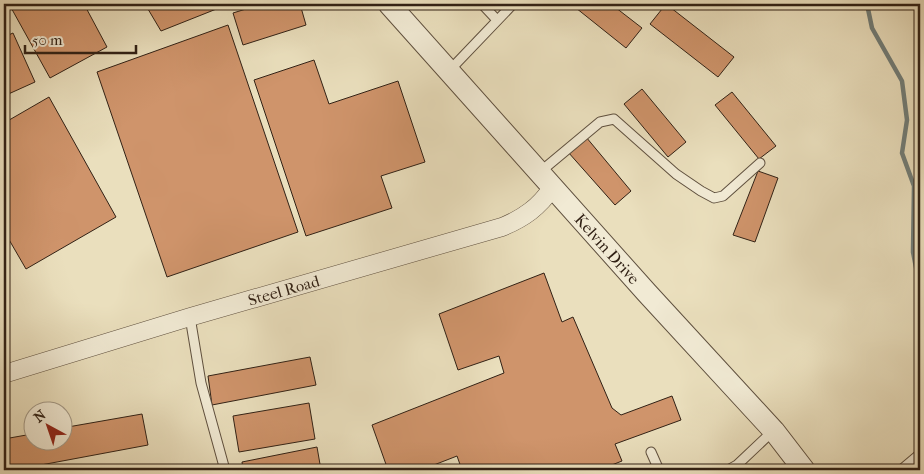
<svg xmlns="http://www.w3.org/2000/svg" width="924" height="474" viewBox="0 0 924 474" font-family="'IM FELL French Canon',serif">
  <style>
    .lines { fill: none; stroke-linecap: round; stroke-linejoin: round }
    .stream { stroke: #717d78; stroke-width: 4.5 }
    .building { fill: #cf946b; stroke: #312115 }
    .service-casing { stroke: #5f503f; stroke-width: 11 }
    .minor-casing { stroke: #5f503f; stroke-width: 19 }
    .tertiary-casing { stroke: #5f503f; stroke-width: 23 }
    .service { stroke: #f1ead4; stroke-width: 9 }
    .minor { stroke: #f1ead4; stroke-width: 18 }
    .tertiary { stroke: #f1ead4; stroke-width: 21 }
    .labels { text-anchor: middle; stroke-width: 4.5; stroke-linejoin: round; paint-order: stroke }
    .street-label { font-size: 16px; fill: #312115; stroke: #f1ead4 }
  </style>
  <rect width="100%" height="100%" fill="#eadfbd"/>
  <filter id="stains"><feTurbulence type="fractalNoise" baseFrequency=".004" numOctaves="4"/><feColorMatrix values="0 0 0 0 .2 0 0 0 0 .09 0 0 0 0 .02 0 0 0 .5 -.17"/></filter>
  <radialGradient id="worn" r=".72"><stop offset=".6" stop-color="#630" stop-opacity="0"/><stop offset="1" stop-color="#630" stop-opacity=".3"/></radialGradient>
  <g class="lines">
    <polyline class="stream" points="867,4 872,28 902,81 907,120 902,153 914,186 913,252 920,288"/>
  </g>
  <g class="building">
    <polygon points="9,4 84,4 107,47 50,78"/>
    <polygon points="145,4 229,4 161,31"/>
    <polygon points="262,4 300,4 306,25 243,45 233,13"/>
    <polygon points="571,4 611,4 642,28 626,48"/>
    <polygon points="666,4 734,57 718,77 650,24"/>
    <polygon points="228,25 298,232 167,277 97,72"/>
    <polygon points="13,33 35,82 4,96 4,37"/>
    <polygon points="314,60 329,104 398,81 425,162 381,176 392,208 306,236 254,80"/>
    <polygon points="642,89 686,142 668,157 624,104"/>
    <polygon points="732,92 776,146 759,159 715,105"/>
    <polygon points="49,97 116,217 26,269 4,231 4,123"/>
    <polygon points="586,137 631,191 615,205 568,152"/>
    <polygon points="758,171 778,178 755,242 733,235"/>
    <polygon points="544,273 562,322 573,317 612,408 621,415 672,396 681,420 615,444 622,461 599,470 462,470 457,456 421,470 388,470 372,425 504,373 499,356 458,370 439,314"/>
    <polygon points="310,357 316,385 212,405 208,376"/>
    <polygon points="309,403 315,439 239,452 233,416"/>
    <polygon points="142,414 148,445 14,470 4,470 4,439 32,434 32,442 62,442 62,428"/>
    <polygon points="317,447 321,470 243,470 242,462"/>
  </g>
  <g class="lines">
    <defs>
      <g id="service">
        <polyline points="482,4 497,20"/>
        <polyline points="449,71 513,4"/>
        <polyline points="540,172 600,122 614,119 676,174 701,191 714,198 723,196 760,163"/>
        <polyline points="190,317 201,383 225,470"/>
        <polyline points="651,452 659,470"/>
        <polyline points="728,470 737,465 773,431"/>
        <polyline points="901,470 920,454"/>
      </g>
      <g id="minor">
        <path id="s1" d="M4 374 190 317 502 227C524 218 539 207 552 188"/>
      </g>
      <g id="tertiary">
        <path id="s2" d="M389 4 647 293 774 431 804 470"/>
      </g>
    </defs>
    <use href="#service" class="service-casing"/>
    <use href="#minor" class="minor-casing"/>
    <use href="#tertiary" class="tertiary-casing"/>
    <use href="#service" class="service"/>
    <use href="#minor" class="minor"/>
    <use href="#tertiary" class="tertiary"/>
  </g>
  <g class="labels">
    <g class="street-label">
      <text dy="6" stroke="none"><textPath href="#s2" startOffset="328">Kelvin Drive</textPath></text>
      <text dy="6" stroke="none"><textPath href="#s1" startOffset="292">Steel Road</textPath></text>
    </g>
  </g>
  <rect width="924" height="474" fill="none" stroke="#eadfbd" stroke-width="20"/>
  <rect x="5" y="5" width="914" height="464" fill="none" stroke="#312115" stroke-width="2.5"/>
  <rect x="10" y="10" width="904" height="454" fill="none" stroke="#312115"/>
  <g transform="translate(48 426) rotate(320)"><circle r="24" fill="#f1ead4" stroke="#a49a88"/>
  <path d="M0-4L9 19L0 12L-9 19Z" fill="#8f2418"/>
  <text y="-8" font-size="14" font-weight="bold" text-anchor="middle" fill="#312115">N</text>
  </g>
  <path d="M25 45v8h111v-8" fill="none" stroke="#312115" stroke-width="2.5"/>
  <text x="32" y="45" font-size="15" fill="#312115" stroke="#f1ead4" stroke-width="4" paint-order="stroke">50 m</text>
  <rect width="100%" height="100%" filter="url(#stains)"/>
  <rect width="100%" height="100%" fill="url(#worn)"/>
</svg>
